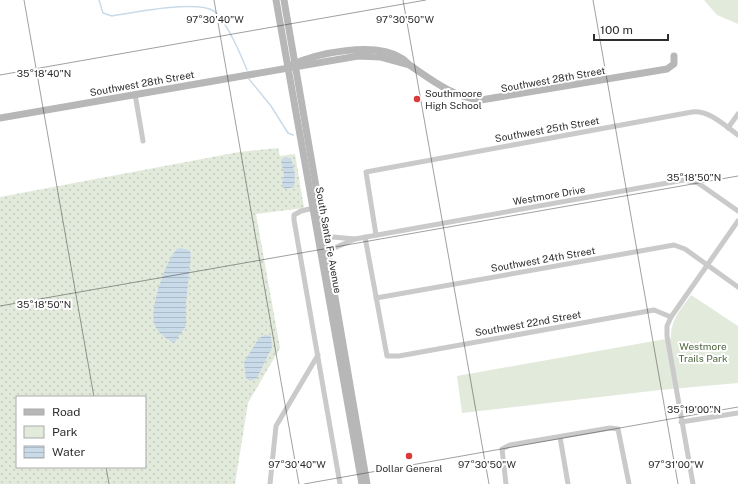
<svg xmlns="http://www.w3.org/2000/svg" width="738" height="484" viewBox="0 0 738 484" font-family="'Public Sans',sans-serif">
  <style>
    .grass { fill: url(#grass-dots); fill-rule: evenodd }
    .park { fill: #e2eadc }
    .water { fill: url(#water-rules) }
    .lines { fill: none; stroke-linecap: round; stroke-linejoin: round }
    .stream { stroke: #c9dae9; stroke-width: 1.5 }
    .street { stroke: #cacaca; stroke-width: 5 }
    .secondary { stroke: #b7b7b7; stroke-width: 7 }
    .ticks { fill: none; stroke: #2d2d2d; stroke-width: 1; stroke-opacity: 0.45 }
    .poi-dot { fill: #da3b3a; stroke: #fff; stroke-width: 1.5 }
    .labels { text-anchor: middle; stroke-width: 4; stroke-linejoin: round; paint-order: stroke }
    .street-label { font-size: 10px; fill: #2d2d2d; stroke: #fff }
    .poi-label { font-size: 10px; fill: #2d2d2d; stroke: #fff; text-anchor: start }
    .park-label { font-size: 10px; fill: #4d663e; stroke: #fff }
    .ticks-label { font-size: 10px; text-anchor: middle; fill: #2d2d2d; stroke: #fff; stroke-width: 4; stroke-linejoin: round; paint-order: stroke }
  </style>
  <defs>
    <pattern id="grass-dots" width="8" height="8" patternUnits="userSpaceOnUse"><rect width="8" height="8" fill="#e2eadc"/><path d="M2 2h.1M6 6h.1" fill="none" stroke="#c2c9bd" stroke-width="1.8" stroke-linecap="round"/></pattern>
    <pattern id="water-rules" width="6" height="5" patternUnits="userSpaceOnUse"><rect width="6" height="5" fill="#c9dae9"/><path d="M0 2.5h6" fill="none" stroke="#adbbc8"/></pattern>
  </defs>
  <rect width="100%" height="100%" fill="#fff"/>
  <path class="grass" d="M278 148 280 156 295 154 304 208 256 214 280 348 248 403 235 484H0V197L239 152ZM17 397H145V467H17Z"/>
  <g class="park">
    <polygon points="704,0 738,0 738,24 717,15"/>
    <path d="M691 295 738 326V383L660 390 462 413 457 376 671 338C670 320 681 309 691 295Z"/>
  </g>
  <g class="water">
    <polygon points="283,158 291,158 295,175 294,187 284,189 282,183 284,175 281,161"/>
    <path d="M178 248 189 250 191 254 186 304V326L175 342 173 343C165 337 157 333 154 323 150 307 166 259 178 248Z"/>
    <polygon points="265,335 271,336 272,347 257,378 250,381 246,378 244,362 259,338"/>
  </g>
  <g class="lines">
    <g class="stream">
      <path d="M99 0 103 13 112 16C135 12 197 0 214 11 228 24 240 53 247 70"/>
      <polyline points="249,79 271,106 288,133 293,135"/>
    </g>
    <g class="street">
      <polyline points="135,94 143,141"/>
      <polyline points="728,128 738,114"/>
      <polyline points="314,208 301,211 294,215 294,220 340,484"/>
      <path d="M376 235 366 172 692 112C709 110 724 125 738 135"/>
      <polyline points="365,237 387,356 399,356 654,310 671,317"/>
      <polyline points="322,238 333,237 355,239 684,180 698,183 738,211"/>
      <polyline points="325,252 355,239"/>
      <polyline points="376,298 674,245 685,249 738,287"/>
      <polyline points="681,422 738,413"/>
      <polyline points="560,437 568,484"/>
      <polyline points="270,484 276,426 318,355"/>
      <polyline points="506,484 502,449 510,445 610,428 618,429 629,484"/>
      <polyline points="693,484 667,336 667,326 671,317 738,221"/>
    </g>
    <g class="secondary">
      <polyline points="276,0 362,484"/>
      <polyline points="284,0 367,484"/>
      <path d="M291 65C317 53 375 41 401 58 405 60 407 63 411 66 433 81 453 97 481 100L667 69 674 64V56"/>
      <polyline points="0,118 358,56 380,57 409,65"/>
    </g>
  </g>
  <path class="ticks" d="M24 0 94 397M214 0 299 484M403 0 489 484M593 0 678 484M0 75 426 0M0 306 738 176M106 467 109 484M304 484 738 407"/>
  <g class="poi-dot">
    <circle cx="417" cy="99" r="4"/>
    <circle cx="409" cy="456" r="4"/>
  </g>
  <g class="labels">
    <g class="street-label">
      <text transform="translate(553 79) rotate(-10)" y="4">Southwest 28th Street</text>
      <text transform="translate(142 83) rotate(-10)" y="4">Southwest 28th Street</text>
      <text transform="translate(547 129) rotate(-10)" y="4">Southwest 25th Street</text>
      <text transform="translate(549 195) rotate(-10)" y="4">Westmore Drive</text>
      <text transform="translate(329 240) rotate(80)" y="4">South Santa Fe Avenue</text>
      <text transform="translate(543 259) rotate(-10)" y="4">Southwest 24th Street</text>
      <text transform="translate(528 323) rotate(-10)" y="4">Southwest 22nd Street</text>
    </g>
    <g class="poi-label">
      <text x="425" y="97">Southmoore<tspan x="425" dy="12">High School</tspan></text>
      <text x="409" y="472" text-anchor="middle">Dollar General</text>
    </g>
    <g class="park-label">
      <text x="703" y="350">Westmore<tspan x="703" dy="12">Trails Park</tspan></text>
    </g>
  </g>
  <g class="ticks-label">
    <text x="215" y="23">97°30'40"W</text>
    <text x="405" y="23">97°30'50"W</text>
    <text x="44" y="77">35°18'40"N</text>
    <text x="694" y="181">35°18'50"N</text>
    <text x="44" y="308">35°18'50"N</text>
    <text x="694" y="413">35°19'00"N</text>
    <text x="297" y="468">97°30'40"W</text>
    <text x="487" y="468">97°30'50"W</text>
    <text x="676" y="468">97°31'00"W</text>
  </g>
  <rect x="16" y="396" width="130" height="72" fill="#ffffff" stroke="#ababab"/>
  <rect x="24" y="409" width="20" height="6" fill="#b7b7b7" stroke="#ababab"/>
  <text x="52" y="416" font-size="12" fill="#2d2d2d">Road</text>
  <rect x="24" y="426" width="20" height="12" fill="#e2eadc" stroke="#ababab"/>
  <text x="52" y="436" font-size="12" fill="#2d2d2d">Park</text>
  <rect x="24" y="446" width="20" height="12" fill="url(#water-rules)" stroke="#ababab"/>
  <text x="52" y="456" font-size="12" fill="#2d2d2d">Water</text>
  <path d="M594 34v6h74v-6" fill="none" stroke="#2d2d2d" stroke-width="2"/>
  <text x="600" y="34" font-size="12" fill="#2d2d2d" stroke="#ffffff" stroke-width="3" paint-order="stroke">100 m</text>
</svg>
